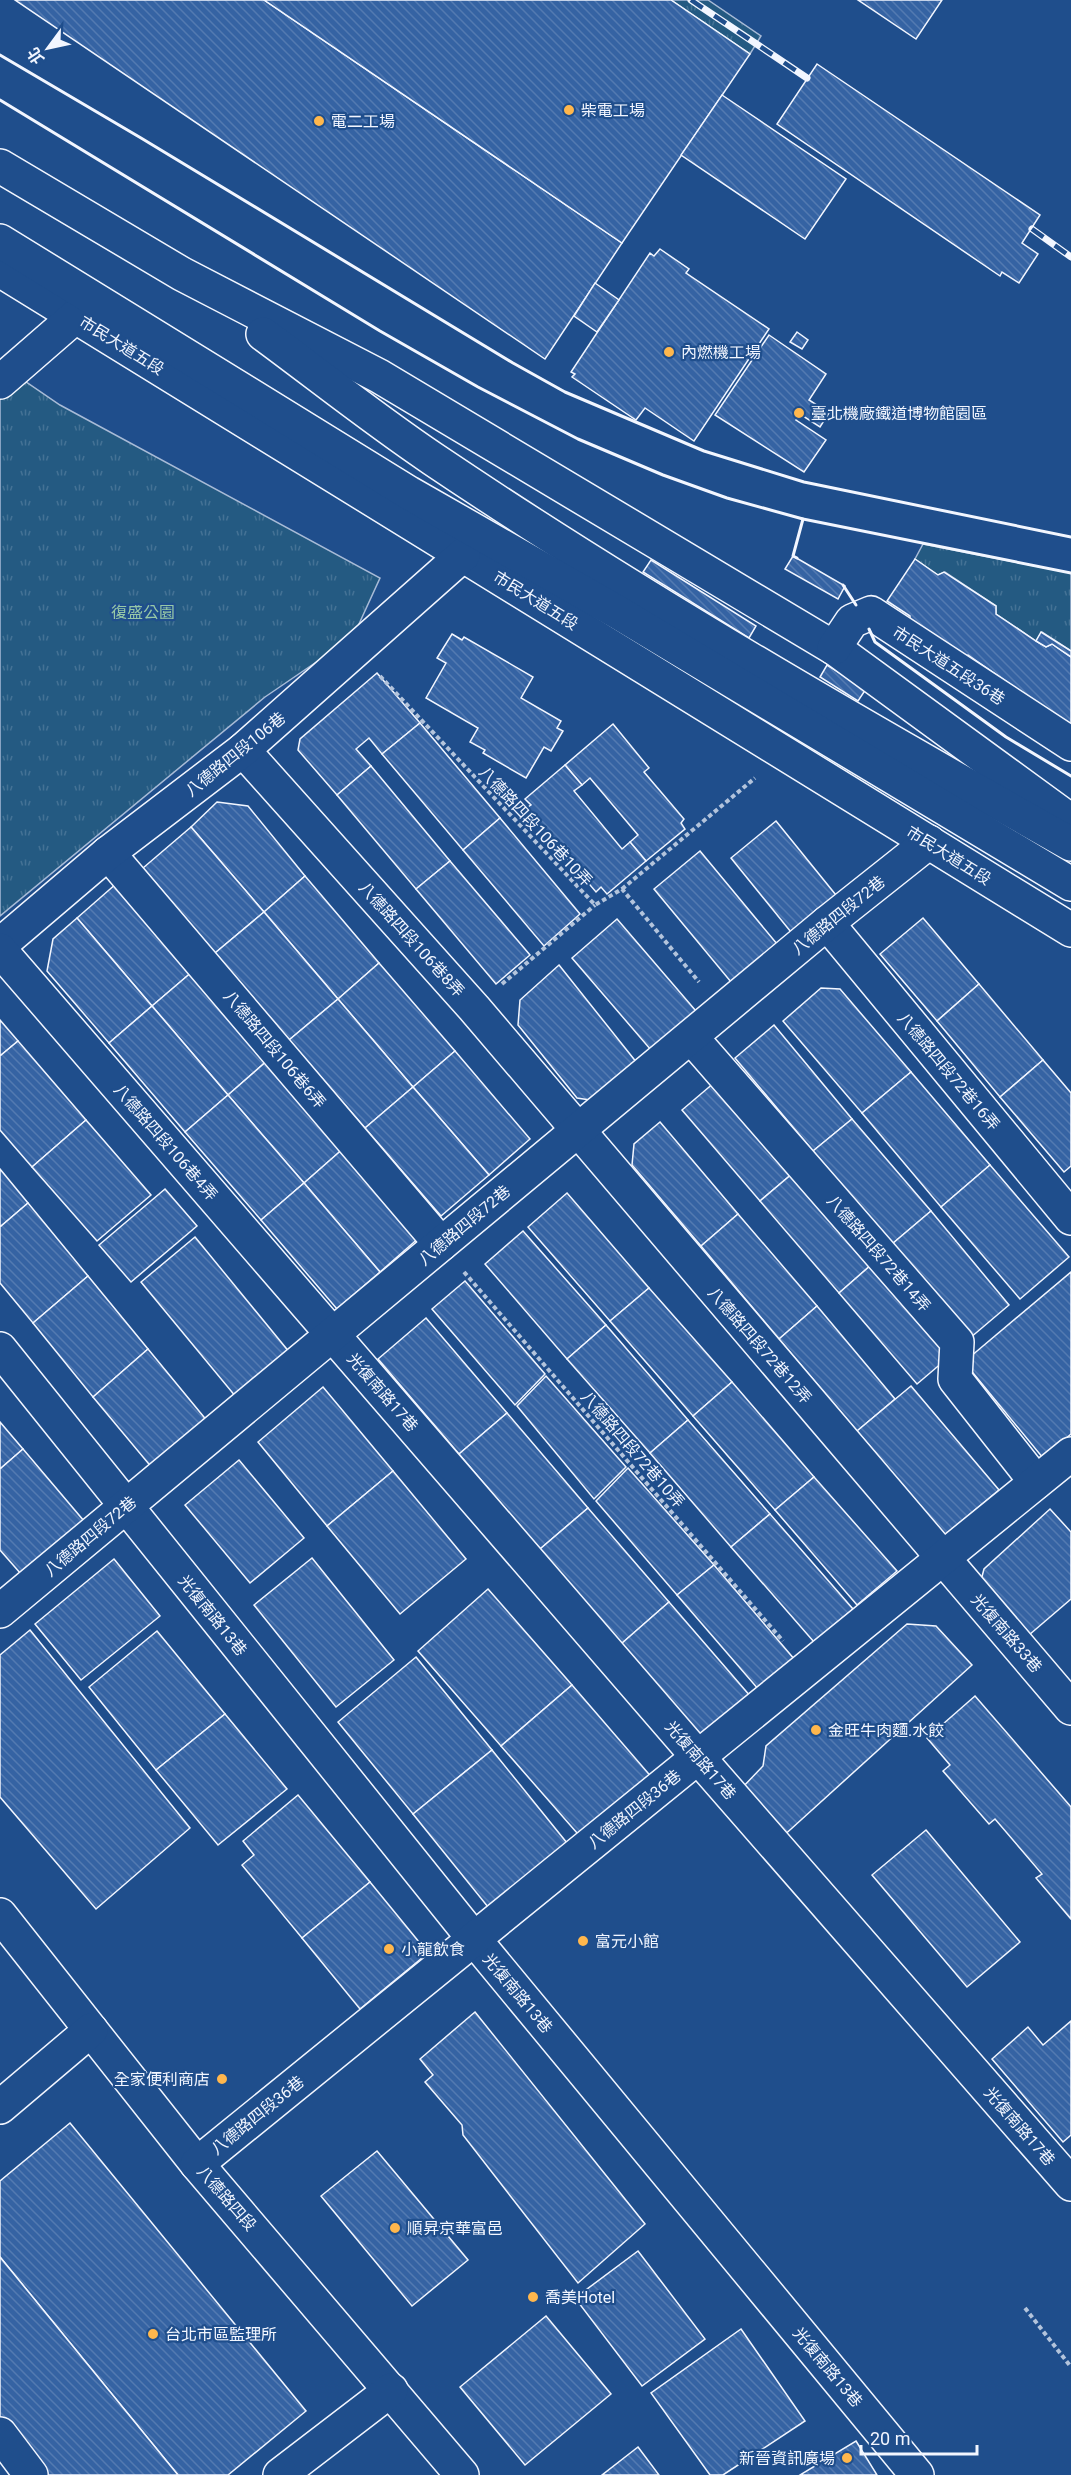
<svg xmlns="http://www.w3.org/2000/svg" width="1071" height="2475" viewBox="0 0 1071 2475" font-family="Roboto,'Noto Sans TC',sans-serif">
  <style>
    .grass { fill: url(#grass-tufts); stroke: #a8bbd7; stroke-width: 1.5 }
    .building { fill: url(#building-back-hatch); stroke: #f2f6ff; stroke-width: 1.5 }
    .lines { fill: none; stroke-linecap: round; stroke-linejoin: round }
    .minor-casing { stroke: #f2f6ff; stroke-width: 36 }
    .highway-casing { stroke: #f2f6ff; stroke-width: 36 }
    .path { stroke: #b3c4dc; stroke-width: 4; stroke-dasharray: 4.5 3; stroke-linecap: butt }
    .minor { stroke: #1f4e8c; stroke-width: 33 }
    .highway { stroke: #1f4e8c; stroke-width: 33 }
    .rail-casing { stroke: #f2f6ff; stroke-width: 7 }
    .rail { stroke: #1f4e8c; stroke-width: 4.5; stroke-dasharray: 14; stroke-linecap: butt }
    .wall { stroke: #f2f6ff; stroke-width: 3 }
    .poi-dot { fill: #ffb74d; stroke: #1f4e8c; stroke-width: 2 }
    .labels { text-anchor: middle; stroke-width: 4.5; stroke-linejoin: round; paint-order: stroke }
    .poi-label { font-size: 16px; fill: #f2f6ff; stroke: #1f4e8c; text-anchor: start }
    .street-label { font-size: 16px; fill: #f2f6ff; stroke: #1f4e8c }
    .park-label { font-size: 16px; fill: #97c8a6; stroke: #1f4e8c }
  </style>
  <defs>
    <pattern id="grass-tufts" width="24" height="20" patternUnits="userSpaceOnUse" patternTransform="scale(1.5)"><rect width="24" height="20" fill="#245a82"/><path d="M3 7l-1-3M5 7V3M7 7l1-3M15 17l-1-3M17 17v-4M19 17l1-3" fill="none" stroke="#447295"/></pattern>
    <pattern id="building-back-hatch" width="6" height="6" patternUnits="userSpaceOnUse" patternTransform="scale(1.5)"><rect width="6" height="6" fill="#3563a3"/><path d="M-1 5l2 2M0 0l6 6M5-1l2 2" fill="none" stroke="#537ab1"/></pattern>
  </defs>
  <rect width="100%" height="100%" fill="#1f4e8c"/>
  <g class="grass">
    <polygon points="671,0 708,0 761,36 750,54"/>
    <polygon points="0,364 60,405 380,578 353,637 265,697 0,916"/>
    <polygon points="923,544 1071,573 1071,651 1042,632 1036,641 996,614 996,606 945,572 938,575 915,559"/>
  </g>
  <g class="building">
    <polygon points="15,0 264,0 622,243 545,359"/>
    <polygon points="264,0 671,0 750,54 622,243"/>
    <polygon points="858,0 942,0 916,39"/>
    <polygon points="817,64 1040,215 1022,243 1038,254 1019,283 1002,272 1000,276 777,124"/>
    <polygon points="722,95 846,179 805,239 681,155"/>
    <polygon points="660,249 689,269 686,273 769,329 694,441 645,408 636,420 572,377 575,374 571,372 650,253 654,256"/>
    <polygon points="595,283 619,300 597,332 574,316"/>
    <polygon points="797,332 808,340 802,349 790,342"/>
    <polygon points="769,335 826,374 809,400 829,413 820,427 800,414 796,420 826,440 804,472 715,415"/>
    <polygon points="793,556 845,586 838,599 785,569"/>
    <polygon points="915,559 938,575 944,572 996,606 996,614 1036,641 1046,647 1052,644 1071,657 1071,732 1017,695 1017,689 968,655 962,658 910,623 910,616 887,601"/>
    <polygon points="651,560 756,626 749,638 643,572"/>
    <polygon points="1041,632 1071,651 1071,657 1052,644 1046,647 1036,641"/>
    <polygon points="452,634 462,640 464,637 533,677 521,698 561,721 557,728 563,731 551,751 544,747 526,778 483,753 485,750 470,742 478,728 426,698 446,663 437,658"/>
    <polygon points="827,665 866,689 858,701 820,677"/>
    <polygon points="377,673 420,723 382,754 369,738 356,749 371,766 337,795 298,750 300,739"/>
    <polygon points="420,723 500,818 463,850 382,754"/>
    <polygon points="613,724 649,768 644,772 684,819 681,823 685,829 646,861 630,842 638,835 590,778 582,785 565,765"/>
    <polygon points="565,765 582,785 574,791 622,849 630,842 646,861 607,894 601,887 596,892 525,809 531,805 525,799"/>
    <polygon points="371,766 450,861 416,889 337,795"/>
    <polygon points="217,802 248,806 305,876 264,912 191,827"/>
    <polygon points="500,818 580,914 544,946 463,850"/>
    <polygon points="776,821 844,905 799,942 731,858"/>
    <polygon points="191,827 264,912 215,953 143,868"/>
    <polygon points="700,851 782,950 736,988 654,889"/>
    <polygon points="450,861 530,955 496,984 416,889"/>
    <polygon points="305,876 379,963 338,999 264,912"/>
    <polygon points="117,883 193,971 152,1006 77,918"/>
    <polygon points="264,912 338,999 289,1040 215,953"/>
    <polygon points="77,918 152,1006 109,1043 47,971 53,939"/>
    <polygon points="923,918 979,984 937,1021 880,954"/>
    <polygon points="617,919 702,1018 657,1057 572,958"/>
    <polygon points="379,963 455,1051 413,1087 338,999"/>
    <polygon points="559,965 641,1068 603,1102 577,1098 518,1025 520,1000"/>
    <polygon points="193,971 269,1059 228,1095 152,1006"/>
    <polygon points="979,984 1043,1060 1000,1097 937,1021"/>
    <polygon points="821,988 840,989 911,1072 862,1113 783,1021"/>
    <polygon points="338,999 413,1087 365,1128 289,1040"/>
    <polygon points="152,1006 228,1095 185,1132 109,1043"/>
    <polygon points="0,1020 18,1041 0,1056"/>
    <polygon points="774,1025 852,1119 813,1151 735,1058"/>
    <polygon points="18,1041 86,1120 32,1167 0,1130 0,1056"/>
    <polygon points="455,1051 530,1139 489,1175 413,1087"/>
    <polygon points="269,1059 345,1147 304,1183 228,1095"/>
    <polygon points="1043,1060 1071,1093 1071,1166 1064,1172 1000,1097"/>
    <polygon points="911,1072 990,1165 941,1207 862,1113"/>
    <polygon points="715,1082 793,1173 760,1201 682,1110"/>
    <polygon points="413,1087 489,1175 441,1216 365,1128"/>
    <polygon points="228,1095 304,1183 261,1220 185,1132"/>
    <polygon points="852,1119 931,1211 892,1244 813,1151"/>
    <polygon points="86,1120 151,1195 97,1241 32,1167"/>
    <polygon points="660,1122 738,1214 701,1246 632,1165 634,1144"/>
    <polygon points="345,1147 421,1236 380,1272 304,1183"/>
    <polygon points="990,1165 1069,1257 1020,1299 941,1207"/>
    <polygon points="0,1169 28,1203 0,1227"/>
    <polygon points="793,1173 871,1265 839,1293 760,1201"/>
    <polygon points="304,1183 380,1272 337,1309 261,1220"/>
    <polygon points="165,1189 197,1226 131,1282 99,1245"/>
    <polygon points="567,1193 649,1288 610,1321 528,1227"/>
    <polygon points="28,1203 88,1276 33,1323 0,1283 0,1227"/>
    <polygon points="931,1211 1009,1305 970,1338 892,1244"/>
    <polygon points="738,1214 817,1306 779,1339 701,1246"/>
    <polygon points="523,1231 606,1325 567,1359 485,1264"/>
    <polygon points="195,1237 290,1353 236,1397 141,1282"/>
    <polygon points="871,1265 950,1356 917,1384 839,1293"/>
    <polygon points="1071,1272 1071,1434 1043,1458 964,1362"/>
    <polygon points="88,1276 148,1349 93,1397 33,1323"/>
    <polygon points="465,1281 545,1374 515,1405 432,1309"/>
    <polygon points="649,1288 732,1382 693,1416 610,1321"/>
    <polygon points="817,1306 895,1399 857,1431 779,1339"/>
    <polygon points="426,1318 507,1413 459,1454 378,1359"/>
    <polygon points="606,1325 688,1420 650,1453 567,1359"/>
    <polygon points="148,1349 208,1422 153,1469 93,1397"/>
    <polygon points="546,1376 626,1467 594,1499 517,1406"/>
    <polygon points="732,1382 814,1477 775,1510 693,1416"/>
    <polygon points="911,1386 999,1490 945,1535 857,1431"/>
    <polygon points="323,1387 393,1471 327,1526 258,1442"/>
    <polygon points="507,1413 588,1508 540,1549 459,1454"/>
    <polygon points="688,1420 770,1514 731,1547 650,1453"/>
    <polygon points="0,1422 23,1449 0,1469"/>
    <polygon points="23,1449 84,1521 21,1574 0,1550 0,1469"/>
    <polygon points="239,1460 304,1538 250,1583 185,1505"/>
    <polygon points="628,1468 714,1565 677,1595 596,1501"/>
    <polygon points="393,1471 466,1559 400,1614 327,1526"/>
    <polygon points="814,1477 897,1571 857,1605 775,1510"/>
    <polygon points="588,1508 669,1602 621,1644 540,1549"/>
    <polygon points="1050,1509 1071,1532 1071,1599 1022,1641 979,1588 984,1569"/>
    <polygon points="770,1514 853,1609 814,1642 731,1547"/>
    <polygon points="312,1558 394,1660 336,1707 254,1605"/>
    <polygon points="114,1559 160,1616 81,1680 35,1624"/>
    <polygon points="714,1565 795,1660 759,1690 677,1595"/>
    <polygon points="488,1589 572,1685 501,1746 418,1651"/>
    <polygon points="669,1602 751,1697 703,1739 621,1644"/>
    <polygon points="907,1624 936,1626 972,1665 780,1839 740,1790 763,1766 766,1746"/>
    <polygon points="30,1630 190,1828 96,1909 0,1797 0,1655"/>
    <polygon points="157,1631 225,1714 156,1770 89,1687"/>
    <polygon points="416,1657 492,1750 413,1814 338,1722"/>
    <polygon points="572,1685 654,1780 584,1841 501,1746"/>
    <polygon points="975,1696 1071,1807 1071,1919 1036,1878 1042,1874 995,1819 989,1824 943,1771 950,1765 927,1738"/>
    <polygon points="225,1714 287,1789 218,1845 156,1770"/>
    <polygon points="492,1750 567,1843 488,1907 413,1814"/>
    <polygon points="298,1795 370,1882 302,1938 242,1865 254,1855 243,1841"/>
    <polygon points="926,1830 1020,1942 967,1987 872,1875"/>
    <polygon points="370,1882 428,1953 360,2009 302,1938"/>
    <polygon points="475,2012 645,2224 578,2283 463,2135 462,2125 425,2082 433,2075 420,2059"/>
    <polygon points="1071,2021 1071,2135 1063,2142 992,2059 1028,2027 1043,2045"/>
    <polygon points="70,2123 306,2411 228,2475 178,2475 0,2257 0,2181"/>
    <polygon points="377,2151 468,2260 412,2306 321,2196"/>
    <polygon points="638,2251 705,2339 642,2386 575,2298"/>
    <polygon points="0,2257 178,2475 44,2475 0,2421"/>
    <polygon points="546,2316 611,2394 525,2465 460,2387"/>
    <polygon points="741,2329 805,2421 723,2475 710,2475 651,2393"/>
    <polygon points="856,2441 877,2475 800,2475"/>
    <polygon points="638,2447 659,2475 602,2475"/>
  </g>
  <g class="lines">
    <defs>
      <g id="minor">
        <polyline points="0,166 182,274 379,376 834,648 1071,821"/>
        <polyline points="0,270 1071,930"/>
        <path d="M263 334C320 376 375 420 433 459 638 597 856 723 1071 844"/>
        <polyline points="0,382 76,316"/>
        <polyline points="834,648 852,621 871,613 1071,744"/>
        <polyline points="243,750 474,1008 1071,1708"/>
        <polyline points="108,853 441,1244"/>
        <polyline points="827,923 1071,1218"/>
        <polyline points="0,945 108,853 243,750 463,555"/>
        <polyline points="0,950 698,1757 1071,2184"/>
        <polyline points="691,1037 957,1342 955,1379 1036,1482"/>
        <polyline points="0,1349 474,1939 917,2475"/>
        <polyline points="0,1611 827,923 929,842"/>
        <polyline points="0,1915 197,2164 462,2475"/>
        <polyline points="0,2107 91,2030"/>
        <polyline points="197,2164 1071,1454"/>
        <polyline points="0,2434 31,2475"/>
        <polyline points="280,2475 391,2390"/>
      </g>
      <polyline id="highway" points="0,241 409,493 619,613 1071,884"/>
    </defs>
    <use href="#minor" class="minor-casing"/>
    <use href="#highway" class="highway-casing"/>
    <g class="path">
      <polyline points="380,676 595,905 622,889 699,982"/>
      <polyline points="622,889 755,778"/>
      <polyline points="502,984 595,905"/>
      <polyline points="464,1272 783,1641"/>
      <polyline points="1025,2308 1071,2367"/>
    </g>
    <use href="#minor" class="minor"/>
    <use href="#highway" class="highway"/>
    <defs>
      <g id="rail">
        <polyline points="691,0 807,78"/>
        <polyline points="1032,229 1071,257"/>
      </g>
    </defs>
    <use href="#rail" class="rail-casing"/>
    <use href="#rail" class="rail"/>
    <g class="wall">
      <polyline points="0,55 141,138 513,363 565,392 704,451 804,482 1071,537"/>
      <polyline points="0,100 380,331 478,387 578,439 663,475 727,498 803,519 1071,573"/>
      <polyline points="797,558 793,556 803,519"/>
      <polyline points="843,585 856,605"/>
      <polyline points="869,629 875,642 1006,737 1071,776"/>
    </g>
  </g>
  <g class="poi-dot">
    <circle cx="569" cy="110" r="6"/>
    <circle cx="319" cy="121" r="6"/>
    <circle cx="669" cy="352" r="6"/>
    <circle cx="799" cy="413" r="6"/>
    <circle cx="816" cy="1730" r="6"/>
    <circle cx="583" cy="1941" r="6"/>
    <circle cx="389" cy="1949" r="6"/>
    <circle cx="222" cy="2079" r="6"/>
    <circle cx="395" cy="2228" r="6"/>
    <circle cx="533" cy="2297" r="6"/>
    <circle cx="153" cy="2334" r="6"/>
    <circle cx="847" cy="2458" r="6"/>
  </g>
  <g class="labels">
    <g class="poi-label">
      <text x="581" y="116">柴電工場</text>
      <text x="331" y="127">電二工場</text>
      <text x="681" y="358">內燃機工場</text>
      <text x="811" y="419">臺北機廠鐵道博物館園區</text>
      <text x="828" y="1736">金旺牛肉麵.水餃</text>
      <text x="595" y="1947">富元小館</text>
      <text x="401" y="1955">小龍飲食</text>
      <text x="210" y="2085" text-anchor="end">全家便利商店</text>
      <text x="407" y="2234">順昇京華富邑</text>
      <text x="545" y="2303">喬美Hotel</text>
      <text x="165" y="2340">台北市區監理所</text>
      <text x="835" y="2464" text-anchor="end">新晉資訊廣場</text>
    </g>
    <g class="street-label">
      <text transform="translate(122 345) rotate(32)" y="6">市民大道五段</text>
      <text transform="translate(536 600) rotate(32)" y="6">市民大道五段</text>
      <text transform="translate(949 665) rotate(33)" y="6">市民大道五段36巷</text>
      <text transform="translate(235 754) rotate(-39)" y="6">八德路四段106巷</text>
      <text transform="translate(536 826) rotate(47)" y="6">八德路四段106巷10弄</text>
      <text transform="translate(949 855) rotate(32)" y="6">市民大道五段</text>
      <text transform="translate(838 915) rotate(-39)" y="6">八德路四段72巷</text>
      <text transform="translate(412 939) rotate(48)" y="6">八德路四段106巷8弄</text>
      <text transform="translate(275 1049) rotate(50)" y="6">八德路四段106巷6弄</text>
      <text transform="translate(949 1071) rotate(50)" y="6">八德路四段72巷16弄</text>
      <text transform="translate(166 1142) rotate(49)" y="6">八德路四段106巷4弄</text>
      <text transform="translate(464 1225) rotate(-40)" y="6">八德路四段72巷</text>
      <text transform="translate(879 1253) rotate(49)" y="6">八德路四段72巷14弄</text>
      <text transform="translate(760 1345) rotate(49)" y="6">八德路四段72巷12弄</text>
      <text transform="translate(383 1392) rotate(49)" y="6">光復南路17巷</text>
      <text transform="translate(633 1449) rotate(49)" y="6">八德路四段72巷10弄</text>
      <text transform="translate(90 1536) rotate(-40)" y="6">八德路四段72巷</text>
      <text transform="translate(213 1615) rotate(51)" y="6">光復南路13巷</text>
      <text transform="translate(1007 1633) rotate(49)" y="6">光復南路33巷</text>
      <text transform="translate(701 1760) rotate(49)" y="6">光復南路17巷</text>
      <text transform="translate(634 1809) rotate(-39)" y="6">八德路四段36巷</text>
      <text transform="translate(518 1993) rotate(50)" y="6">光復南路13巷</text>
      <text transform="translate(257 2115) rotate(-39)" y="6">八德路四段36巷</text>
      <text transform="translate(1020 2126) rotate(49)" y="6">光復南路17巷</text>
      <text transform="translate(227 2198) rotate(49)" y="6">八德路四段</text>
      <text transform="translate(828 2367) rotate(50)" y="6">光復南路13巷</text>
    </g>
    <g class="park-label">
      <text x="143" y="618">復盛公園</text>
    </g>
  </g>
  <g transform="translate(48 48) rotate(237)" stroke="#1f4e8c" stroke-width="4.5" paint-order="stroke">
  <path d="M0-4.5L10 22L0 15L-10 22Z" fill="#f2f6ff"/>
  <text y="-9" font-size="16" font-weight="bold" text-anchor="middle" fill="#f2f6ff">北</text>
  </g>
  <path d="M861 2445v9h116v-9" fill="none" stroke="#f2f6ff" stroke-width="3"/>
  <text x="870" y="2445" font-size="18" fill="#f2f6ff" stroke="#1f4e8c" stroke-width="4.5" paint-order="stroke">20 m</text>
</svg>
